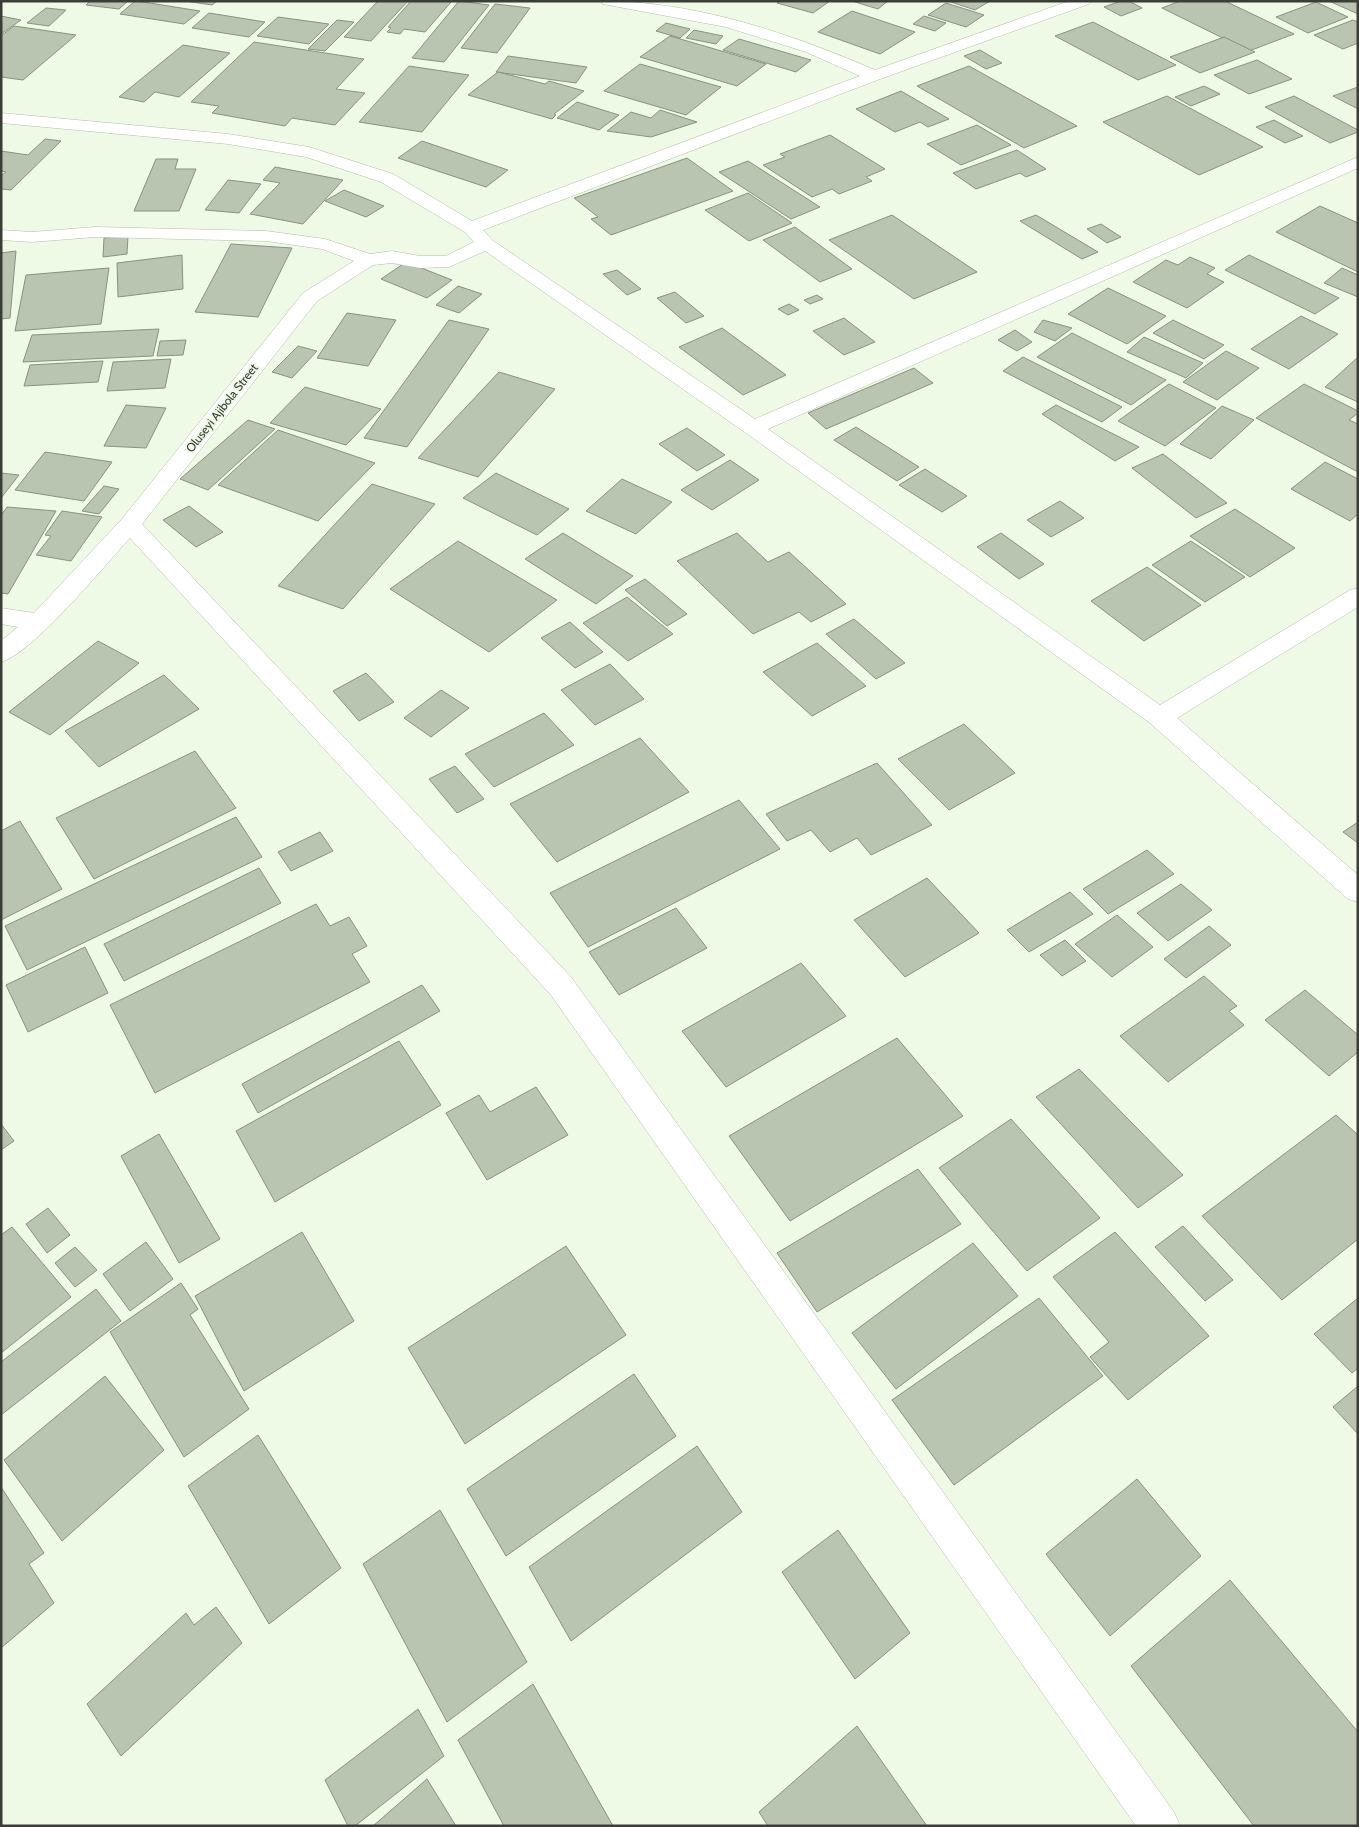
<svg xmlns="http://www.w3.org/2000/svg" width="1359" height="1827" viewBox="0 0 1359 1827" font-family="Cabin,sans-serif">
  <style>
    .building { fill: #b9c4b1; stroke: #889281 }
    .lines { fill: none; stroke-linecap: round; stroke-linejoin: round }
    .street-casing { stroke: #b3bdab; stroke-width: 1 }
    .street { fill: #fff; fill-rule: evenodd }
    .labels { text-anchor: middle; stroke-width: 4; stroke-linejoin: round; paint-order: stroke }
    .far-street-label { font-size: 12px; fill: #3a3e37; stroke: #eef9e6 }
  </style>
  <rect width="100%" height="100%" fill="#eef9e6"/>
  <g class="building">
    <polygon points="90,1 128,1 119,9 86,5"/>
    <polygon points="135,1 137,1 200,11 184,24 120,14"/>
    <polygon points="185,1 217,1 212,5"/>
    <polygon points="378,1 408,1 371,41 344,37"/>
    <polygon points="411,1 452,1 425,32 404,29 400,34 387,32 391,28 388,27"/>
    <polygon points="459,1 489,5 444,62 412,58"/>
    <polygon points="780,1 830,1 813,13 777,3"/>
    <polygon points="852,1 888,1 878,9"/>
    <polygon points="948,1 990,1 975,10"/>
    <polygon points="1121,1 1129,1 1142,8 1121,16 1104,7"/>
    <polygon points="1180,1 1225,1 1294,34 1249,51 1162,8"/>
    <polygon points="1329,1 1358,1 1358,14"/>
    <polygon points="1316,2 1348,17 1308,33 1276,17"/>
    <polygon points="946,3 984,15 966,27 928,15"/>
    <polygon points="495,4 530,8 497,53 461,48"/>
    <polygon points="46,8 66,10 49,26 27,23"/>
    <polygon points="852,11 915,32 880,54 818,32"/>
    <polygon points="209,13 265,22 249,37 192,28"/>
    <polygon points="1,16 21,20 1,34"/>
    <polygon points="924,16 946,23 935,31 913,24"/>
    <polygon points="278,17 329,24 309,44 257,36"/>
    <polygon points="337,20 354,22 325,51 308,49"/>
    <polygon points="1353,20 1358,22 1358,43 1343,49 1314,35"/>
    <polygon points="1093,22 1176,65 1138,80 1055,36"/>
    <polygon points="666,23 690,29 680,38 656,31"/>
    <polygon points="14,26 76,35 23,80 1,77 1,36"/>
    <polygon points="694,30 723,36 716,44 686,38"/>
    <polygon points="670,36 766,64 737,86 640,57"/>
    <polygon points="1224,37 1255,52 1200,73 1170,57"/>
    <polygon points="739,39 811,60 796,72 723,50"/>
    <polygon points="254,42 364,59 336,89 365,93 335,125 292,118 285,126 212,113 219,106 191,102"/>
    <polygon points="183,45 230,53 179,97 155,92 144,102 119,97"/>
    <polygon points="980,50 1002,63 986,69 964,56"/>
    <polygon points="508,56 587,67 576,83 496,72"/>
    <polygon points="1257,60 1292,79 1249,94 1214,75"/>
    <polygon points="640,64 721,87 686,115 604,91"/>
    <polygon points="409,66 469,75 422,132 359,122"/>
    <polygon points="969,66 1077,126 1024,148 917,86"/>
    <polygon points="498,72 545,84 549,81 584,91 554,114 556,115 552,119 468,95"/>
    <polygon points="1204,86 1220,94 1191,106 1175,97"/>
    <polygon points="1358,87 1358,109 1333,96"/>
    <polygon points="901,91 949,119 928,127 920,122 895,132 856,109"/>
    <polygon points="1167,96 1263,147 1199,175 1103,122"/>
    <polygon points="1294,96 1358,130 1358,132 1330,143 1265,107"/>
    <polygon points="577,102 619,115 599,130 557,118"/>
    <polygon points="660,110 697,122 651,137 607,131 631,112 651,118"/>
    <polygon points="1274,120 1303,136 1285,143 1256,127"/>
    <polygon points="977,125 1011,145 961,165 927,144"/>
    <polygon points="830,135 885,169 866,177 872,181 839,194 832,189 812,197 763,165 785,157 780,154"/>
    <polygon points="45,139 61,141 11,190 1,189 1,176 6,172 1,171 1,151 28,155"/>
    <polygon points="422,141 508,170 486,187 398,158"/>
    <polygon points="1017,150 1046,169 1026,177 1020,173 976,189 953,173"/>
    <polygon points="687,158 733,191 611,235 591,219 598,217 574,198"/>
    <polygon points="156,159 178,159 175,169 196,169 179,211 134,211"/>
    <polygon points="748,161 820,207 791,219 719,172"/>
    <polygon points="275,167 343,180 303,224 250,214 280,183 263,180"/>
    <polygon points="228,180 261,184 239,213 205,210"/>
    <polygon points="344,190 384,206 366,217 325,201"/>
    <polygon points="748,193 792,223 749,241 705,210"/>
    <polygon points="1320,206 1358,223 1358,272 1276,232"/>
    <polygon points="892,215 977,272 914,299 829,240"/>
    <polygon points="1036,215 1098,252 1082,259 1020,221"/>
    <polygon points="1101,224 1121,237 1107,243 1087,229"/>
    <polygon points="795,227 852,269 820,282 763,240"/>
    <polygon points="128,236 127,254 103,257 104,238"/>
    <polygon points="231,244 292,248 258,317 195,312"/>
    <polygon points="16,251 10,318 1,319 1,253"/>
    <polygon points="182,255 183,289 118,297 117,263"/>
    <polygon points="1249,255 1339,298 1315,314 1225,270"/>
    <polygon points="1190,257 1215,268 1207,274 1224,282 1187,308 1133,282 1166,260 1178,265"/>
    <polygon points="406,262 452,280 427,298 381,279"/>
    <polygon points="109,268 101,324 15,331 26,275"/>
    <polygon points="1342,268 1358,275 1358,297 1324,283"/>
    <polygon points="617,270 641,289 627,295 603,274"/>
    <polygon points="458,286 482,294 459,313 436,305"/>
    <polygon points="1108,288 1166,316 1127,344 1068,314"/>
    <polygon points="675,292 704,316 686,323 657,298"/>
    <polygon points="817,295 823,299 810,304 804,300"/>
    <polygon points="789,304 799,310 788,315 778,309"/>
    <polygon points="347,313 396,320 368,366 317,358"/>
    <polygon points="1301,316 1338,334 1289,369 1251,349"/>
    <polygon points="844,318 875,342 844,355 813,331"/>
    <polygon points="449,320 489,329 407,447 364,438"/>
    <polygon points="1043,320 1072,328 1055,341 1034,332"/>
    <polygon points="1173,320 1224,345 1204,359 1153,333"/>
    <polygon points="722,328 786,375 743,395 679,347"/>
    <polygon points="159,329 153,356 23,362 32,335"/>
    <polygon points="1015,330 1032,342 1017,351 998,340"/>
    <polygon points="1072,333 1166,380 1131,405 1037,357"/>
    <polygon points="1144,337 1203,363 1186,378 1127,352"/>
    <polygon points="186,340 183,355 157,356 160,341"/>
    <polygon points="298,346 317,351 292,378 272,372"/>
    <polygon points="1226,351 1259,368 1217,400 1183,382"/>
    <polygon points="1023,357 1122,407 1102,422 1003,371"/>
    <polygon points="1357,358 1358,359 1358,402 1325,387"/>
    <polygon points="171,359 165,388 107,391 113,362"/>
    <polygon points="103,361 98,382 24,386 30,365"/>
    <polygon points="914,368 933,383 826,429 808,413"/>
    <polygon points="499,372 555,389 478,477 418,458"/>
    <polygon points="1169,384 1216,408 1165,446 1118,421"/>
    <polygon points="1304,384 1358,411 1358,413 1349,420 1358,424 1358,472 1256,418"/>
    <polygon points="305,387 381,409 346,445 270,423"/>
    <polygon points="126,405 166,408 146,448 104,446"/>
    <polygon points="1056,405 1139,447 1115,461 1042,414"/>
    <polygon points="1222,406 1254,420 1211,459 1180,444"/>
    <polygon points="248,420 275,429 208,490 180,479"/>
    <polygon points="856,427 919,467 897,481 834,440"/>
    <polygon points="687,428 725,455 697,471 659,444"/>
    <polygon points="278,430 375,463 318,521 218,485"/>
    <polygon points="45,452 112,462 84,501 15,490"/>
    <polygon points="1163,454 1227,503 1196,518 1132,468"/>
    <polygon points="730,460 759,480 712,510 681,490"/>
    <polygon points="1325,462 1358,479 1358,514 1350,521 1291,489"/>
    <polygon points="925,469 967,496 942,512 899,485"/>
    <polygon points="1,473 19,475 1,498"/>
    <polygon points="496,473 569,509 537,535 463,498"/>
    <polygon points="622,479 672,502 636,534 586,511"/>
    <polygon points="372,484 435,504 343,609 278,586"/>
    <polygon points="104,486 119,489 99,514 82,511"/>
    <polygon points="1060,501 1084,518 1051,537 1027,520"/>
    <polygon points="189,506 223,532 196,547 163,520"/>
    <polygon points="7,507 56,511 8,594 1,593 1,515"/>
    <polygon points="1235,509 1295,548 1250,577 1190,536"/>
    <polygon points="62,511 102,517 71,561 36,555 51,536 45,535"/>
    <polygon points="563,533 633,576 596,604 525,559"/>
    <polygon points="737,533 768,562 789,552 846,604 811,622 799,612 753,634 677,561"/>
    <polygon points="1001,533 1044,564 1019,579 977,547"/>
    <polygon points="458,541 557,600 489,652 390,589"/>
    <polygon points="1191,541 1245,577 1205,602 1152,565"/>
    <polygon points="1147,567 1201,605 1144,641 1091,601"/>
    <polygon points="645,579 687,614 667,626 625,590"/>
    <polygon points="627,597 673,634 628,661 583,623"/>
    <polygon points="854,619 905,663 876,679 826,634"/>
    <polygon points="570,622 603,652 575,668 541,638"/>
    <polygon points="98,641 139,663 50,735 9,712"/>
    <polygon points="817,643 866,686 812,716 763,672"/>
    <polygon points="610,664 644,699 595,725 561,690"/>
    <polygon points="366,673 394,702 359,721 333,691"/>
    <polygon points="164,675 199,709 99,767 65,731"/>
    <polygon points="441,690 469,708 431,737 404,718"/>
    <polygon points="544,713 574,745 494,787 465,754"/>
    <polygon points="964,724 1015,773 949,810 898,759"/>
    <polygon points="640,738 689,792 557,862 510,804"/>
    <polygon points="195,751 236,808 94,879 56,818"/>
    <polygon points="877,763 932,825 871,855 857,838 830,852 811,830 787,841 766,814"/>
    <polygon points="455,766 484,799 457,813 429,779"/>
    <polygon points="739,800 780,849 588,947 550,893"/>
    <polygon points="236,817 262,857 27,970 5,926"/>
    <polygon points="20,821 62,889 1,920 1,831"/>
    <polygon points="1358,822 1358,843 1343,832"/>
    <polygon points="320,832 333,851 291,871 278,852"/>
    <polygon points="1147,850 1174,874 1108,914 1083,889"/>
    <polygon points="259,868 281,903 124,981 104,944"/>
    <polygon points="927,878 979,933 905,977 854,920"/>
    <polygon points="1181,884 1212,910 1168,941 1137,913"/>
    <polygon points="1070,892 1093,914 1029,952 1007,930"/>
    <polygon points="316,904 330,926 349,917 367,946 352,954 370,982 155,1093 110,1005"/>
    <polygon points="676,908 707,948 619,995 589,952"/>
    <polygon points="1117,915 1153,947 1112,977 1075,944"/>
    <polygon points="1209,926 1231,945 1186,978 1164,959"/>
    <polygon points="1065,940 1086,961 1062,976 1040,955"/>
    <polygon points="85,947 108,993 28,1032 6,985"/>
    <polygon points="801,963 846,1016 726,1087 682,1031"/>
    <polygon points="1204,976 1237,1006 1229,1011 1244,1025 1168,1082 1120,1036"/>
    <polygon points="422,985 440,1011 258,1113 242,1084"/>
    <polygon points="1305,990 1358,1035 1358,1052 1329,1076 1265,1020"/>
    <polygon points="897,1038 963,1116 790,1221 729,1136"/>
    <polygon points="399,1041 441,1105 275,1202 236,1131"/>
    <polygon points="1079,1069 1183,1175 1138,1208 1036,1097"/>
    <polygon points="536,1087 568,1135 487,1180 446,1113 479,1095 490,1112"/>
    <polygon points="1336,1115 1358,1135 1358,1239 1282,1300 1202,1216"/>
    <polygon points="1011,1119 1100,1218 1027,1271 939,1168"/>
    <polygon points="1,1124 14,1141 1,1150"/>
    <polygon points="159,1134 220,1239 179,1263 121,1156"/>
    <polygon points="918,1169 961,1224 817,1312 777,1253"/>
    <polygon points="48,1208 70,1235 47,1253 26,1224"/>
    <polygon points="1183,1226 1233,1280 1205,1301 1155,1247"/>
    <polygon points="12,1227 71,1297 1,1353 1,1235"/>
    <polygon points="302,1232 354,1321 244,1391 195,1296"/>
    <polygon points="1115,1232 1209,1336 1128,1400 1090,1357 1109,1342 1053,1277"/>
    <polygon points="146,1242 173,1279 130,1311 103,1274"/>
    <polygon points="973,1243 1018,1296 896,1389 852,1333"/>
    <polygon points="566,1246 626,1335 465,1444 408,1348"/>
    <polygon points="75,1247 97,1270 75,1287 55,1263"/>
    <polygon points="181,1283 198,1309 190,1315 249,1409 184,1457 110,1332"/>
    <polygon points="96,1289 121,1321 1,1415 1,1362"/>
    <polygon points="1039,1298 1103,1376 954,1485 892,1400"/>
    <polygon points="1358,1298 1358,1368 1352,1373 1314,1334"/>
    <polygon points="634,1374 676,1436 506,1556 467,1489"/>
    <polygon points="105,1376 164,1450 62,1541 4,1460"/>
    <polygon points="1358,1386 1358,1434 1333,1407"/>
    <polygon points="258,1435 341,1568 269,1624 188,1486"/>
    <polygon points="697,1446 742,1512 571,1641 529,1567"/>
    <polygon points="1137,1479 1201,1556 1110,1636 1046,1554"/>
    <polygon points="1,1487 44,1553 29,1564 54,1603 1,1648"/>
    <polygon points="440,1510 527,1662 447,1722 363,1564"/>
    <polygon points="838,1530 910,1633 855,1679 782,1572"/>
    <polygon points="1230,1580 1358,1732 1358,1826 1254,1826 1131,1666"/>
    <polygon points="216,1607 242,1643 121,1756 87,1704 186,1613 194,1625"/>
    <polygon points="533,1684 613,1826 504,1826 458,1740"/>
    <polygon points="418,1709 444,1756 355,1826 348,1826 325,1780"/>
    <polygon points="857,1726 927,1826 768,1826 759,1812"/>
    <polygon points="427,1779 456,1826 373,1826"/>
  </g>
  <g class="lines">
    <defs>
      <path id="street" d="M601 1C695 1 789 33 875 70L1069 1H1091L1089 4 880 79 483 230 492 240 755 419 1358 157V168L768 429 1160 705 1350 590 1358 588V607L1177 718 1358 875V902L1348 899 1150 723 746 433 485 251 449 267 420 268 392 263 373 265 317 301 142 524 571 977 1174 1812 1180 1826H1136L551 995 130 538C104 566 33 653 1 662V641L18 627 1 624V608L34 613 122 519 303 293 354 261 322 249 266 241 95 237 32 242 1 240V230L32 232 95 227 266 231 325 239 370 254 392 251 420 256H446L474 242 465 232 381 182 306 157 228 144 1 123V113L228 134 309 147 393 174 472 221 860 76 806 52 726 27 608 5 603 4Z"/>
    </defs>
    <use href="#street" class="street-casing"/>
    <use href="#street" class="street"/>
  </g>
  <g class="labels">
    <g class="far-street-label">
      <text transform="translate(222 408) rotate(-52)" y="4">Oluseyi Ajibola Street</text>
    </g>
  </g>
  <rect width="1359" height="1827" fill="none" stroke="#3a3e37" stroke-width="5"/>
</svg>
